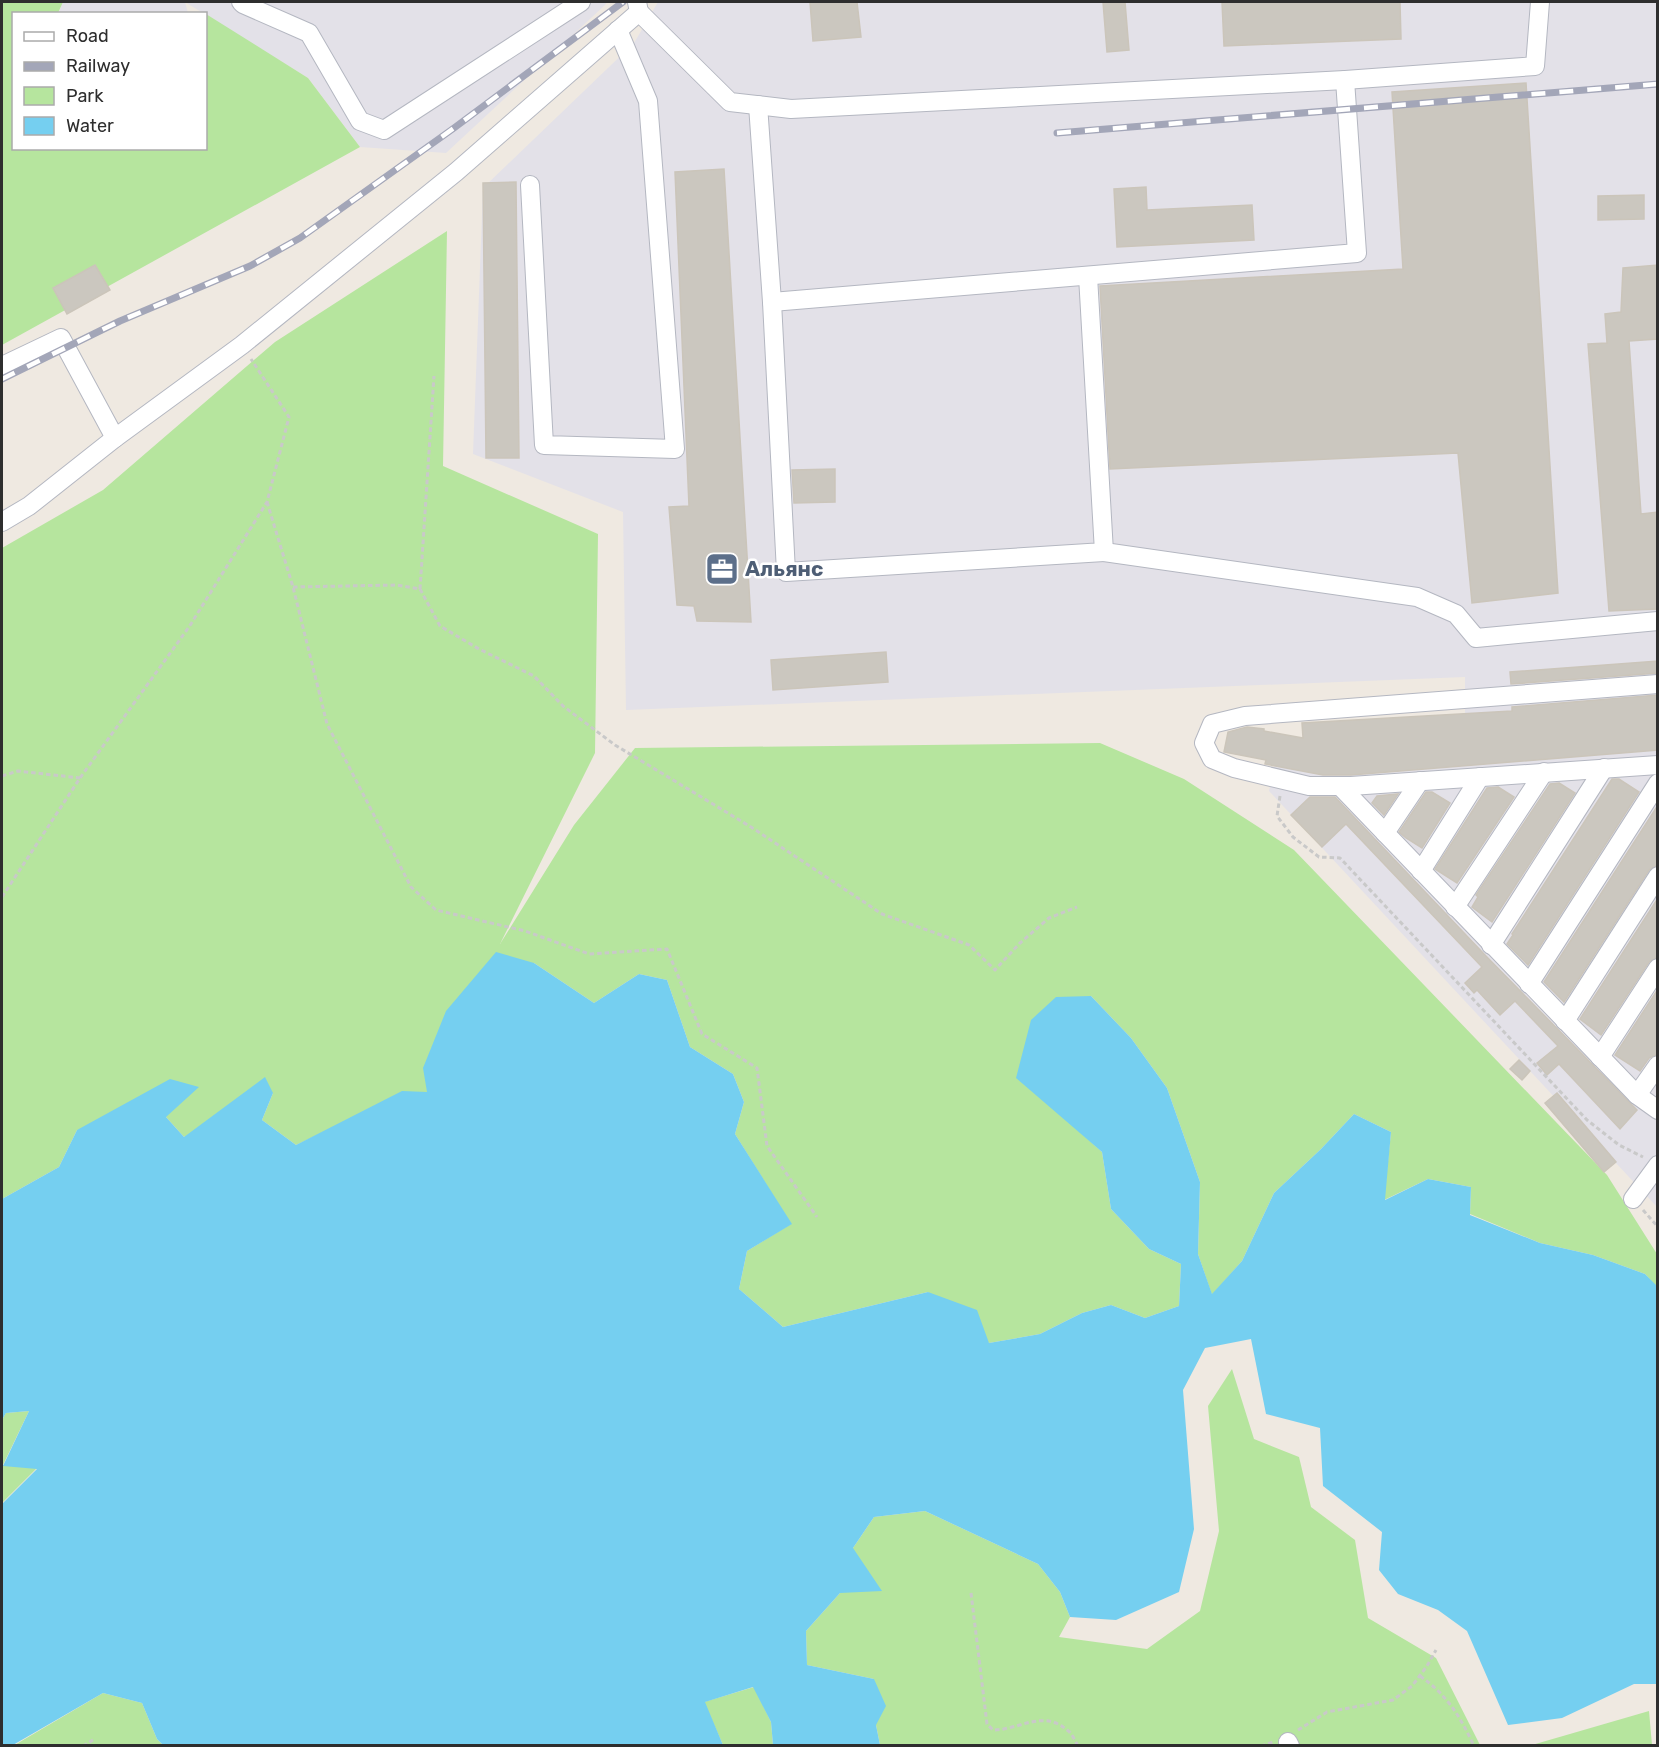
<svg xmlns="http://www.w3.org/2000/svg" width="1659" height="1747" viewBox="0 0 1659 1747" font-family="Rubik,sans-serif">
  <style>
    .industrial { fill: #e3e1e8 }
    .green { fill: #b6e59e }
    .water { fill: #75cff0 }
    .building { fill: #cbc7bf; stroke: #cbc5ba; stroke-width: 1.5 }
    .lines { fill: none; stroke-linecap: round; stroke-linejoin: round }
    .minor-casing { stroke: #b4b7c1; stroke-width: 20 }
    .path { stroke: #c9c9c9; stroke-width: 3; stroke-dasharray: 4.5 3; stroke-linecap: butt }
    .minor { stroke: #fff; stroke-width: 18 }
    .rail-casing { stroke: #a3a6b8; stroke-width: 7 }
    .rail { stroke: #fff; stroke-width: 4.5; stroke-dasharray: 14; stroke-linecap: butt }
    .labels { text-anchor: middle; stroke-width: 5; stroke-linejoin: round; paint-order: stroke }
    .service-label { font-size: 21px; font-weight: bold; fill: #4e5e75; stroke: #fff; text-anchor: start }
  </style>
  <rect width="100%" height="100%" fill="#efe9e1"/>
  <g class="industrial">
    <polygon points="63,2 607,2 605,5 446,153 360,147 308,78 185,2 188,13 58,14"/>
    <polygon points="658,2 1657,2 1657,1207 1269,791 1276,758 1465,733 1465,677 626,710 623,512 473,454 483,188 634,43"/>
  </g>
  <g class="green">
    <polygon points="2,2 63,2 58,13 14,14 14,148 206,148 206,14 308,78 360,147 2,345"/>
    <polygon points="447,231 443,466 598,534 595,753 500,944 574,825 635,748 1100,743 1184,779 1294,850 1607,1175 1657,1254 1657,1287 1645,1274 1593,1255 1540,1243 1470,1214 1471,1187 1428,1179 1384,1200 1391,1132 1354,1114 1321,1149 1274,1193 1242,1261 1212,1295 1198,1254 1200,1182 1167,1088 1131,1038 1091,996 1061,1115 1102,1152 1111,1209 1149,1249 1181,1264 1179,1306 1145,1318 1111,1305 1082,1313 1040,1334 989,1343 928,1292 783,1327 739,1289 747,1251 791,1224 735,1134 744,1102 733,1074 690,1047 667,980 639,974 594,1003 534,963 428,1092 334,1127 296,1145 262,1120 273,1093 184,1137 166,1117 77,1130 59,1167 2,1199 2,548 103,490 275,342"/>
    <polygon points="1232,1369 1254,1439 1299,1457 1311,1507 1355,1540 1368,1618 1436,1658 1480,1745 880,1745 876,1725 874,1679 807,1665 806,1631 840,1593 853,1548 874,1517 925,1511 1038,1564 1060,1592 1070,1617 1059,1637 1147,1649 1200,1611 1219,1531 1208,1406"/>
    <polygon points="29,1411 3,1465 37,1468 2,1503 2,1420 6,1413"/>
    <polygon points="754,1687 771,1722 773,1745 723,1745 704,1702"/>
    <polygon points="103,1693 142,1703 157,1739 163,1745 13,1746"/>
    <polygon points="1649,1711 1652,1745 1532,1745"/>
  </g>
  <polygon class="water" points="496,952 534,963 594,1003 639,974 667,980 690,1047 733,1074 744,1102 735,1134 792,1224 747,1251 739,1289 783,1327 928,1292 977,1310 989,1343 1040,1334 1082,1313 1111,1305 1145,1318 1179,1306 1181,1264 1149,1249 1111,1209 1102,1152 1016,1078 1031,1020 1056,997 1091,996 1131,1038 1167,1088 1200,1182 1198,1254 1212,1294 1242,1261 1274,1193 1321,1149 1354,1114 1391,1132 1385,1200 1428,1179 1471,1187 1470,1215 1540,1243 1593,1255 1645,1274 1658,1287 1657,1684 1634,1684 1562,1718 1508,1725 1467,1631 1438,1610 1398,1594 1379,1570 1382,1532 1323,1486 1320,1428 1266,1414 1251,1339 1205,1348 1183,1390 1194,1529 1179,1592 1116,1620 1070,1617 1060,1592 1038,1564 925,1511 874,1517 853,1548 882,1591 840,1593 806,1631 807,1665 874,1679 886,1706 876,1725 880,1745 773,1745 771,1722 753,1687 705,1702 723,1745 163,1745 157,1739 142,1703 103,1693 13,1745 2,1745 2,1504 37,1469 3,1466 29,1411 6,1413 2,1420 2,1199 59,1167 77,1130 170,1079 199,1087 166,1117 184,1137 265,1077 273,1093 262,1120 296,1145 402,1091 427,1092 423,1068 446,1011"/>
  <g class="building">
    <polygon points="810,2 857,2 861,37 813,41"/>
    <polygon points="1103,2 1125,2 1129,50 1107,52"/>
    <polygon points="1222,2 1400,2 1401,39 1224,46"/>
    <polygon points="1526,83 1558,593 1472,603 1458,453 1110,469 1100,286 1403,269 1392,92"/>
    <polygon points="724,169 751,622 697,621 694,606 677,605 669,507 689,506 675,172"/>
    <polygon points="516,182 519,458 486,458 483,183"/>
    <polygon points="1146,187 1147,210 1252,205 1254,240 1117,247 1114,189"/>
    <polygon points="1644,195 1644,219 1598,220 1598,196"/>
    <polygon points="95,265 110,290 67,314 53,288"/>
    <polygon points="1658,265 1658,339 1629,341 1641,514 1658,512 1658,609 1609,611 1588,344 1607,343 1605,314 1621,312 1623,268"/>
    <polygon points="835,469 835,502 794,503 792,470"/>
    <polygon points="886,652 888,682 773,690 771,660"/>
    <polygon points="1658,661 1658,673 1511,684 1510,672"/>
    <polygon points="1658,695 1658,750 1351,775 1323,775 1265,764 1266,760 1224,752 1228,732 1247,727 1264,729 1264,731 1303,738 1302,723 1512,711 1512,707"/>
    <polygon points="1612,779 1619,779 1639,792 1528,965 1507,944 1513,935 1512,934"/>
    <polygon points="1559,783 1575,793 1492,922 1472,907 1478,897 1476,895 1550,784"/>
    <polygon points="1498,787 1514,797 1457,883 1435,869 1487,788"/>
    <polygon points="1426,792 1432,792 1450,803 1422,848 1406,838 1399,832"/>
    <polygon points="1398,794 1384,815 1372,803 1377,796"/>
    <polygon points="1310,797 1335,797 1484,954 1637,1110 1620,1129 1559,1064 1547,1075 1537,1063 1558,1046 1515,1001 1500,1015 1477,990 1474,993 1465,983 1482,967 1346,824 1322,847 1291,815"/>
    <polygon points="1658,805 1658,865 1649,870 1564,1002 1544,982"/>
    <polygon points="1658,898 1658,957 1649,962 1601,1035 1580,1019"/>
    <polygon points="1658,989 1658,1054 1649,1058 1640,1071 1615,1055"/>
    <polygon points="1519,1060 1530,1071 1522,1080 1510,1069"/>
    <polygon points="1557,1093 1616,1162 1604,1172 1545,1103"/>
  </g>
  <g class="lines">
    <defs>
      <g id="minor">
        <polyline points="241,2 243,4 309,33 360,121 384,130 581,2"/>
        <polyline points="639,12 730,102 791,109 1345,80 1535,66 1540,2"/>
        <polyline points="758,105 772,302 1357,253 1345,80"/>
        <polyline points="530,185 544,445 675,449 648,101 618,30"/>
        <polyline points="772,302 786,572 1104,552 1088,276"/>
        <polyline points="2,366 61,338 115,438"/>
        <polyline points="2,522 29,506 115,438 242,345 456,172 639,12 637,2"/>
        <polyline points="1104,552 1417,597 1456,614 1476,638 1658,621"/>
        <polyline points="1658,684 1245,716 1212,724 1204,743 1212,759 1234,768 1309,786 1351,786 1658,765"/>
        <polyline points="1340,786 1637,1095 1658,1110"/>
        <polyline points="1385,833 1420,781"/>
        <polyline points="1421,871 1480,777"/>
        <polyline points="1455,907 1544,772"/>
        <polyline points="1491,945 1604,768"/>
        <polyline points="1529,984 1658,783"/>
        <polyline points="1565,1021 1658,876"/>
        <polyline points="1600,1057 1658,968"/>
        <polyline points="1637,1095 1658,1065"/>
        <polyline points="1633,1199 1658,1165"/>
        <polyline points="1288,1742 1290,1746"/>
      </g>
    </defs>
    <use href="#minor" class="minor-casing"/>
    <g class="path">
      <polyline points="267,502 293,587 327,724 411,887 436,910 525,931 589,954 667,949 702,1034 757,1068 767,1146 817,1217"/>
      <polyline points="293,587 397,585 420,589 440,626 479,649 534,676 563,706 615,745 751,827 882,914 969,945 995,970 1020,943 1049,918 1077,907"/>
      <polyline points="420,589 434,376"/>
      <polyline points="2,776 18,771 80,778"/>
      <polyline points="1280,796 1277,816 1293,837 1319,857 1340,858 1587,1120 1619,1145 1643,1157"/>
      <polyline points="2,897 80,778 189,627 267,502 289,417 251,359"/>
      <polyline points="1643,1210 1658,1227"/>
      <path d="M971 1593 987 1724 993 1730C1019 1730 1043 1709 1067 1730 1072 1733 1075 1741 1078 1746"/>
      <path d="M1420 1676C1447 1695 1460 1716 1474 1746"/>
      <polyline points="1298,1730 1327,1712 1393,1700 1412,1686 1427,1666 1436,1650"/>
      <polyline points="83,1746 93,1740"/>
      <polyline points="1261,1746 1273,1742"/>
    </g>
    <use href="#minor" class="minor"/>
    <defs>
      <g id="rail">
        <polyline points="1057,133 1658,84"/>
        <polyline points="2,379 120,321 250,266 300,238 454,128 623,2"/>
      </g>
    </defs>
    <use href="#rail" class="rail-casing"/>
    <use href="#rail" class="rail"/>
  </g>
  <defs>
    <symbol id="office-square" viewBox="-11 -11 22 22"><rect x="-9" y="-9" width="18" height="18" rx="4" fill="#5c6f8a" stroke="#fff"/><path d="M-6-3h4V-5.5h4V-3h4V5H-6ZM-1-4.5V-3h2v-1.5ZM-6 0V1H6V0Z" fill="#fff"/></symbol>
  </defs>
  <g fill-rule="evenodd">
    <use href="#office-square" x="703" y="550" width="38" height="38"/>
  </g>
  <g class="labels">
    <g class="service-label">
      <text x="745" y="576">Альянс</text>
    </g>
  </g>
  <rect width="1659" height="1747" fill="none" stroke="#2e2e2e" stroke-width="6"/>
  <rect x="12" y="12" width="195" height="138" fill="#ffffff" stroke="#ababab" stroke-width="1.5"/>
  <rect x="24" y="32" width="30" height="9" fill="#ffffff" stroke="#ababab" stroke-width="1.5"/>
  <text x="66" y="42" font-size="18" fill="#2e2e2e">Road</text>
  <rect x="24" y="62" width="30" height="9" fill="#a3a6b8" stroke="#ababab" stroke-width="1.5"/>
  <text x="66" y="72" font-size="18" fill="#2e2e2e">Railway</text>
  <rect x="24" y="87" width="30" height="18" fill="#b6e59e" stroke="#ababab" stroke-width="1.5"/>
  <text x="66" y="102" font-size="18" fill="#2e2e2e">Park</text>
  <rect x="24" y="117" width="30" height="18" fill="#75cff0" stroke="#ababab" stroke-width="1.5"/>
  <text x="66" y="132" font-size="18" fill="#2e2e2e">Water</text>
</svg>
